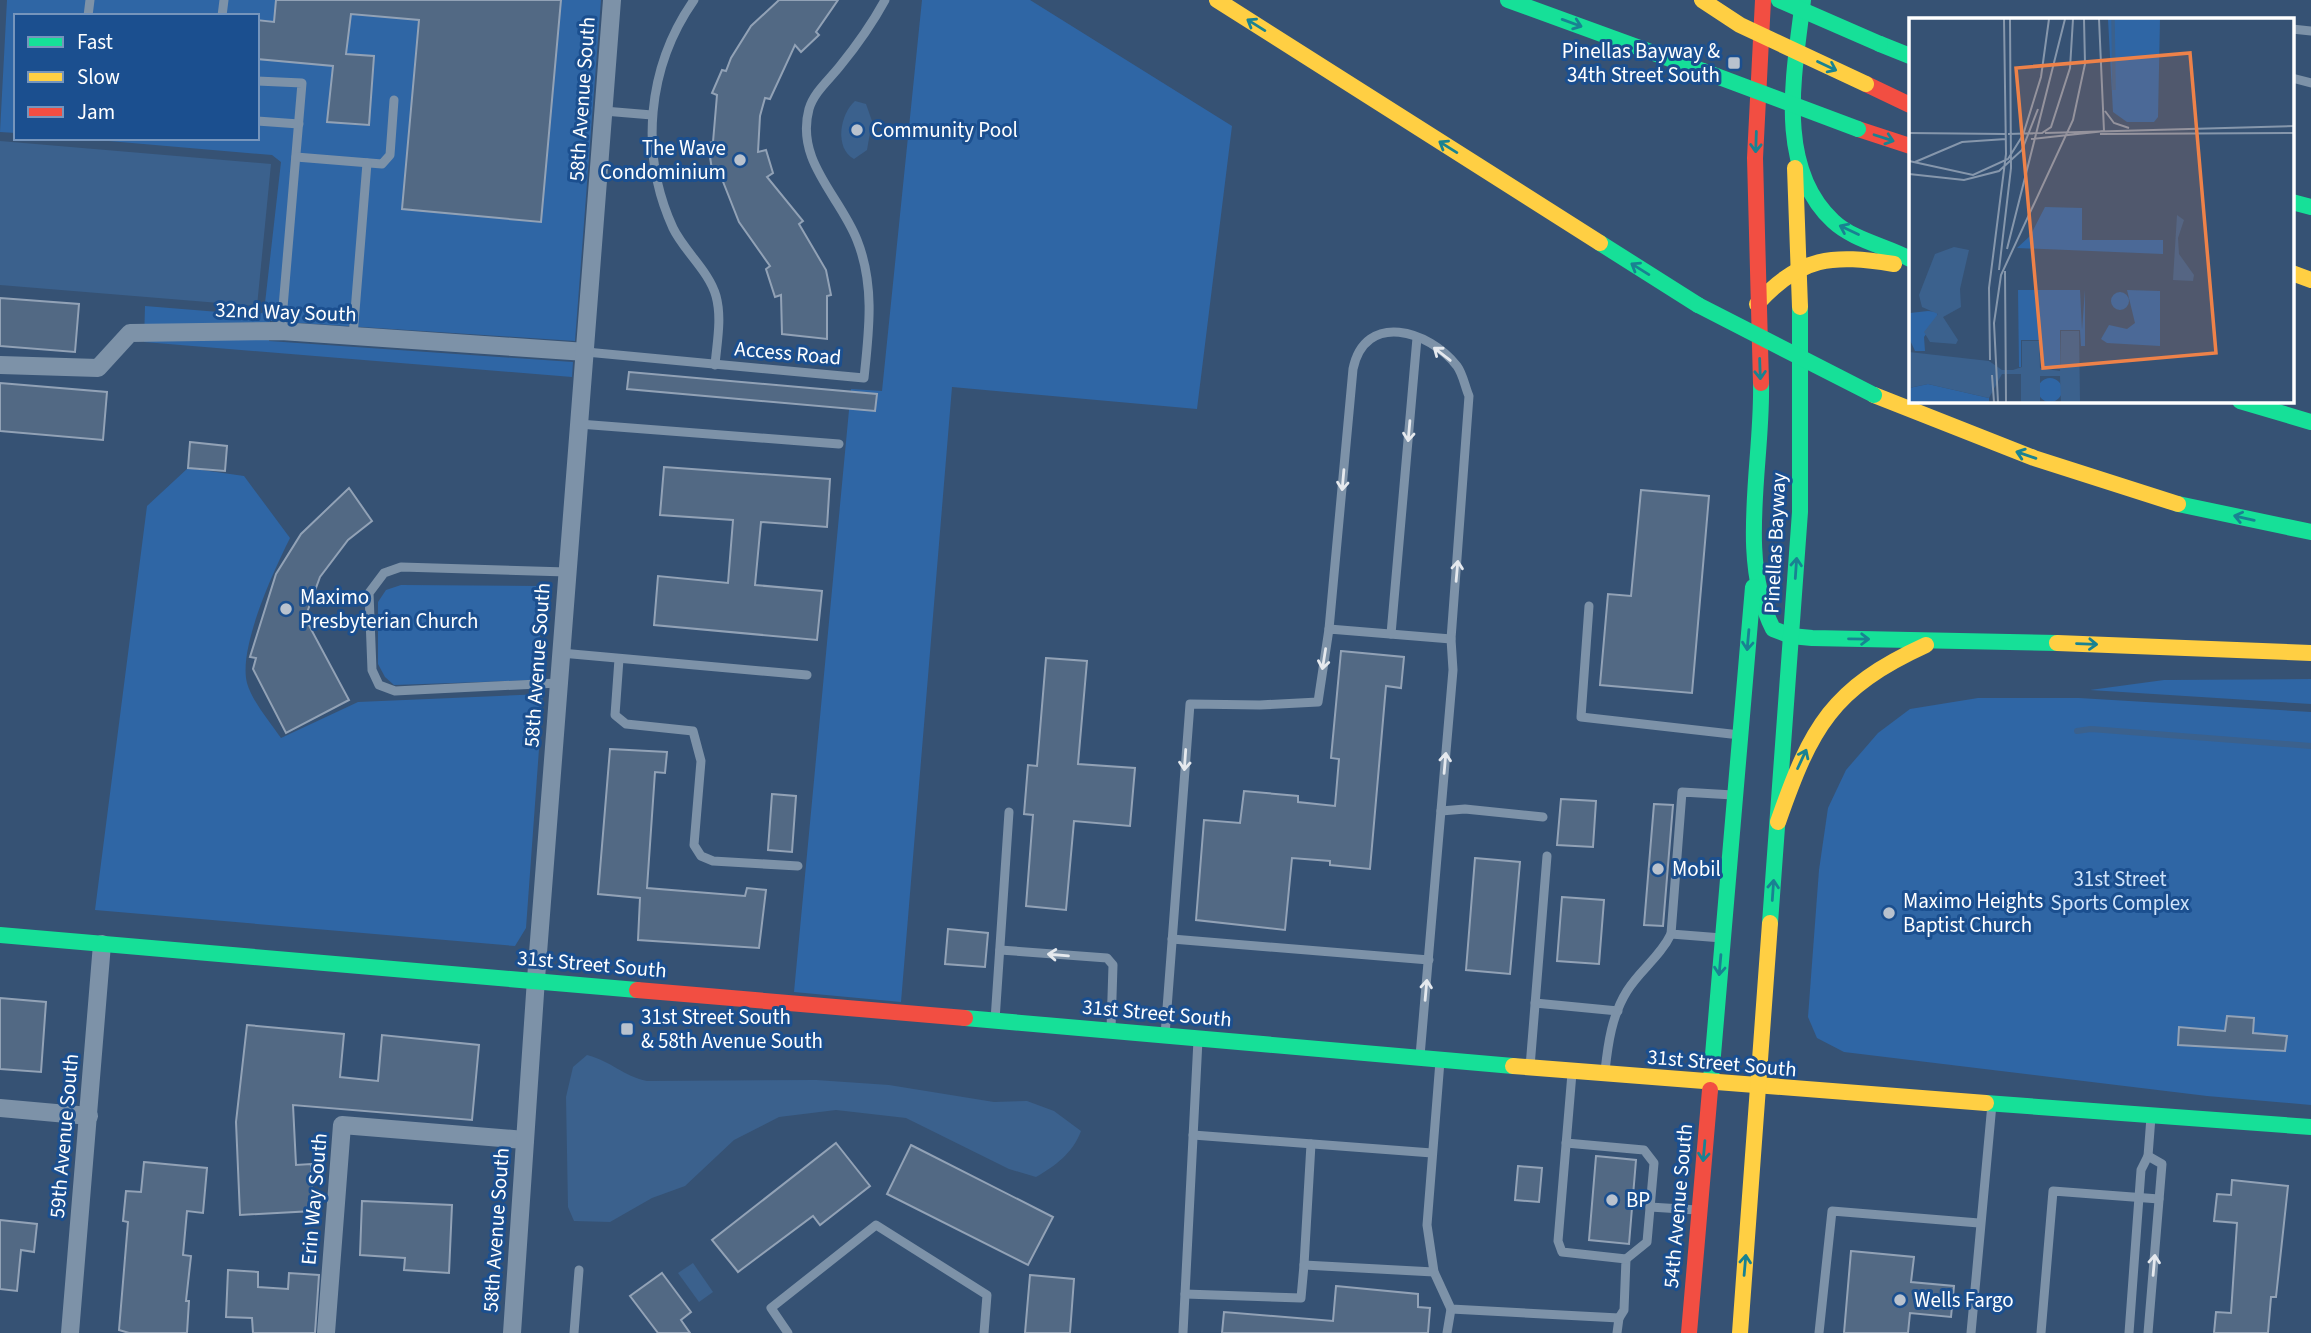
<svg xmlns="http://www.w3.org/2000/svg" width="2311" height="1333" viewBox="0 0 2311 1333" font-family="'Source Sans 3',sans-serif">
  <style>
    .green { fill: #2f66a5 }
    .water { fill: #3b618d }
    .lines { fill: none; stroke-linecap: round; stroke-linejoin: round }
    .stream { stroke: #3b618d; stroke-width: 6 }
    .building { fill: #526984; stroke: #92a2b6; stroke-width: 2 }
    .lane { stroke: #7d92a8; stroke-width: 9 }
    .street { stroke: #7d92a8; stroke-width: 18 }
    .fast { stroke: #16e098; stroke-width: 16 }
    .slow { stroke: #ffcf43; stroke-width: 16 }
    .jam { stroke: #f24e42; stroke-width: 16 }
    .fast-bridge { stroke: #16e098; stroke-width: 16 }
    .slow-bridge { stroke: #ffcf43; stroke-width: 16 }
    .oneway { stroke: #198292 }
    .oneway2 { stroke: #e5e9ee }
    .poi-dot { fill: #b9c2ce; stroke: #1b4f8f; stroke-width: 2.5 }
    .labels { text-anchor: middle; stroke-width: 6; stroke-linejoin: round; paint-order: stroke }
    .poi-label { font-size: 21px; fill: #fff; stroke: #1b4f8f; text-anchor: start }
    .street-label { font-size: 21px; fill: #fff; stroke: #1b4f8f }
    .park-label { font-size: 21px; fill: #cfe3fa; stroke: #1b4f8f }
    .inset-river { fill: none; stroke: #3b618d; stroke-width: 3.5 }
    .inset-road { fill: none; stroke: #8697ac; stroke-width: 2 }
    .view { fill: #ee8249; fill-opacity: 0.15; stroke: #ee8249; stroke-width: 3.5 }
    .inset-edge { fill: none; stroke: #fff; stroke-width: 3.5 }
  </style>
  <rect width="100%" height="100%" fill="#365274"/>
  <g class="green">
    <polygon points="7,0 601,0 575,341 270,321 269,341 573,362 572,377 144,342 145,306 256,315 264,312 281,162 272,155 74,138 257,138 257,16 16,16 16,133 0,132"/>
    <polygon points="922,0 1030,0 1232,126 1197,409 952,387 901,1002 794,992 851,389 882,391"/>
    <path d="M188 468 244 476 290 538C274 570 238 648 247 683 252 701 270 722 281 738L358 702 543 694 526 928 515 946 95 910 147 506Z"/>
    <polygon points="401,585 541,586 539,680 394,685 385,677 378,664 378,602 386,590"/>
    <polygon points="2311,679 2311,704 2090,690 2164,680"/>
    <polygon points="1978,698 2079,698 2311,712 2311,1105 2207,1096 1844,1052 1817,1038 1808,1017 1819,870 1828,808 1846,770 1878,733 1910,709"/>
  </g>
  <g class="water">
    <path d="M855 101 866 104 872 121 867 150 854 159C834 148 840 114 855 101Z"/>
    <polygon points="0,141 271,164 257,306 0,285"/>
    <path d="M587 1055C611 1061 623 1076 647 1081L816 1080 889 1085 994 1102 1027 1101 1054 1111 1081 1131C1073 1153 1055 1166 1036 1177L1009 1169 906 1118 836 1110 779 1117 734 1140 685 1186 652 1198 610 1222 574 1221 568 1207 566 1097 573 1067Z"/>
    <polygon points="693,1263 713,1292 699,1302 678,1273"/>
  </g>
  <g class="lines">
    <polyline class="stream" points="2077,731 2091,729 2311,746"/>
  </g>
  <g class="building">
    <polygon points="276,0 561,0 541,222 402,209 419,20 351,14 346,54 374,56 369,125 327,122 333,66 257,59 257,20 274,22"/>
    <polygon points="779,0 838,0 816,32 819,35 801,52 795,45 770,99 765,98 760,116 758,152 766,150 773,173 767,177 803,221 799,224 826,270 831,295 827,296 827,339 782,334 781,295 775,297 766,269 770,266 739,222 718,169 712,170 708,143 713,142 717,95 712,93 722,70 726,71 731,58 751,26"/>
    <polygon points="0,298 79,304 75,352 0,346"/>
    <polygon points="629,372 877,394 875,411 627,389"/>
    <polygon points="0,383 107,392 103,440 0,431"/>
    <polygon points="190,442 227,446 225,471 188,468"/>
    <polygon points="664,467 830,479 827,527 761,522 755,585 822,591 817,640 654,625 658,576 728,583 733,520 660,515"/>
    <polygon points="349,488 372,521 348,540 320,577 305,618 349,700 286,733 253,669 256,658 250,657 276,574 301,534"/>
    <polygon points="1641,490 1709,496 1692,693 1600,685 1608,594 1631,596"/>
    <polygon points="1341,651 1404,657 1401,688 1386,686 1370,869 1330,865 1330,861 1292,858 1285,930 1196,920 1204,820 1240,823 1244,791 1298,796 1298,802 1335,806 1339,759 1331,758"/>
    <polygon points="1046,658 1087,661 1078,764 1135,768 1130,826 1074,821 1066,910 1026,906 1033,815 1024,814 1028,765 1037,766"/>
    <polygon points="610,749 667,752 665,773 655,772 647,888 745,896 747,888 766,890 759,948 638,940 640,898 598,894"/>
    <polygon points="772,794 796,796 792,852 768,850"/>
    <polygon points="1561,799 1596,801 1593,847 1557,845"/>
    <polygon points="1654,804 1673,805 1663,926 1644,925"/>
    <polygon points="1475,858 1520,862 1510,974 1466,970"/>
    <polygon points="1562,897 1604,900 1599,964 1557,961"/>
    <polygon points="948,929 988,933 985,967 945,964"/>
    <polygon points="0,998 46,1002 41,1072 0,1069"/>
    <polygon points="2227,1016 2254,1018 2253,1033 2287,1036 2285,1051 2178,1045 2179,1027 2225,1031"/>
    <polygon points="247,1025 344,1034 340,1077 378,1081 382,1035 479,1045 472,1120 293,1105 296,1165 311,1164 313,1211 240,1215 236,1122"/>
    <polygon points="836,1143 870,1186 820,1225 813,1216 738,1272 712,1240"/>
    <polygon points="911,1145 1053,1217 1028,1265 887,1194"/>
    <polygon points="1596,1156 1636,1160 1629,1244 1589,1240"/>
    <polygon points="144,1162 207,1168 203,1213 187,1211 183,1255 191,1256 186,1301 189,1301 187,1333 129,1333 119,1330 128,1222 123,1221 126,1191 141,1192"/>
    <polygon points="1518,1166 1542,1168 1539,1202 1515,1200"/>
    <polygon points="2232,1180 2288,1186 2276,1297 2271,1297 2268,1333 2214,1333 2216,1312 2231,1313 2237,1223 2214,1221 2217,1194 2231,1195"/>
    <polygon points="362,1201 452,1205 449,1273 404,1270 405,1258 360,1255"/>
    <polygon points="0,1220 37,1224 34,1252 21,1250 17,1291 0,1289"/>
    <polygon points="1851,1251 1914,1257 1911,1282 1954,1286 1951,1317 1910,1313 1908,1333 1844,1333"/>
    <polygon points="228,1270 258,1272 258,1287 288,1289 289,1273 319,1275 315,1333 253,1333 252,1318 226,1317"/>
    <polygon points="662,1273 691,1312 681,1320 690,1333 658,1333 630,1296"/>
    <polygon points="1030,1275 1074,1279 1070,1333 1025,1333"/>
    <polygon points="1336,1286 1418,1294 1418,1307 1430,1308 1428,1333 1222,1333 1224,1312 1333,1321"/>
  </g>
  <g class="lines">
    <g class="lane">
      <path d="M694 0C647 67 639 154 673 228 684 251 709 271 716 296 722 318 717 342 715 365"/>
      <polyline points="88,16 90,0"/>
      <polyline points="222,16 224,0"/>
      <polyline points="2292,29 2311,31"/>
      <polyline points="2292,78 2311,83"/>
      <polyline points="257,81 302,83 281,331"/>
      <polyline points="604,111 652,115"/>
      <polyline points="257,121 299,124"/>
      <polyline points="296,157 382,164 390,155 394,100"/>
      <polyline points="353,336 367,163"/>
      <path d="M586 352 864 378C869 331 875 285 857 240 840 196 795 161 809 109 814 92 829 80 840 66 857 45 872 24 885 0"/>
      <polyline points="579,424 839,444"/>
      <polyline points="1589,606 1581,717 1740,735"/>
      <path d="M1329 629 1353 369C1365 311 1429 330 1457 366 1463 374 1465 387 1469 396L1451 639"/>
      <polyline points="1391,634 1417,338"/>
      <polyline points="561,653 807,675"/>
      <polyline points="619,659 615,715 626,724 693,731 701,761 694,845 701,856 713,861 798,866"/>
      <polyline points="558,683 395,691 379,685 372,670 369,593 384,573 401,567 567,572"/>
      <polyline points="1441,811 1465,809 1543,817"/>
      <polyline points="1722,938 1671,934 1682,792 1733,795"/>
      <polyline points="1172,939 1429,960"/>
      <polyline points="1000,950 1107,958 1113,965 1111,1029"/>
      <polyline points="1535,1003 1618,1011"/>
      <polyline points="995,1020 1009,812"/>
      <polyline points="1165,1035 1190,704 1260,705 1318,702 1329,629 1451,639 1453,670 1420,1056"/>
      <polyline points="1440,1061 1427,1225 1434,1272 1451,1309 1619,1318 1617,1333"/>
      <polyline points="1530,1067 1547,856"/>
      <path d="M1605 1071C1608 1043 1612 1015 1627 991 1640 970 1660 957 1671 934"/>
      <polyline points="1572,1073 1558,1241 1562,1252 1626,1259 1624,1310 1619,1318"/>
      <polyline points="1193,1135 1432,1153"/>
      <polyline points="1566,1143 1644,1150 1654,1163 1647,1242 1626,1259"/>
      <polyline points="1650,1207 1697,1210"/>
      <polyline points="1304,1265 1311,1144"/>
      <polyline points="1185,1294 1301,1298 1304,1265 1434,1272"/>
      <polyline points="574,1333 579,1270"/>
      <polyline points="788,1333 771,1308 876,1225 987,1295 984,1333"/>
      <polyline points="1183,1333 1198,1040"/>
      <polyline points="1447,1333 1451,1309"/>
      <polyline points="1819,1333 1832,1211 1979,1223"/>
      <polyline points="1971,1333 1992,1104"/>
      <polyline points="2041,1333 2053,1191 2159,1199"/>
      <polyline points="2129,1333 2141,1170 2148,1156 2151,1117"/>
      <polyline points="2148,1333 2162,1164 2148,1156"/>
    </g>
    <g class="street">
      <polyline points="0,365 98,368 130,333 281,331 586,352"/>
      <polyline points="0,1108 89,1116"/>
      <polyline points="70,1333 102,944"/>
      <polyline points="326,1333 342,1125 525,1140"/>
      <polyline points="512,1333 536,979 612,0"/>
    </g>
    <g class="fast">
      <polyline points="1508,0 1703,71"/>
      <path d="M1803 0C1795 70 1774 166 1833 221 1853 240 1886 246 1910 259"/>
      <polyline points="1880,44 1910,56"/>
      <polyline points="2292,202 2311,207"/>
      <polyline points="1600,243 1698,305"/>
      <path d="M1761 383C1763 462 1737 557 1773 629L1791 636 1812 638 2057 643"/>
      <polyline points="2240,401 2311,422"/>
      <polyline points="2178,504 2311,532"/>
      <polyline points="1770,923 1800,512 1800,307"/>
      <polyline points="0,935 637,990"/>
      <polyline points="965,1018 1513,1066"/>
      <polyline points="1710,1090 1753,587"/>
      <polyline points="1986,1103 2311,1127"/>
    </g>
    <g class="slow">
      <polyline points="1217,0 1600,243"/>
      <polyline points="1795,168 1800,307"/>
      <polyline points="2292,273 2311,280"/>
      <path d="M1757 304C1800 256 1833 254 1894 264"/>
      <polyline points="1874,395 2034,458 2178,504"/>
      <polyline points="2057,643 2311,653"/>
      <path d="M1778 822C1811 727 1832 688 1926 645"/>
      <polyline points="1513,1066 1986,1103"/>
      <polyline points="1740,1333 1770,923"/>
    </g>
    <g class="jam">
      <polyline points="1866,84 1910,105"/>
      <polyline points="1858,129 1910,146"/>
      <polyline points="1761,383 1755,158 1763,0"/>
      <polyline points="637,990 965,1018"/>
      <polyline points="1689,1333 1710,1090"/>
    </g>
    <g class="fast-bridge">
      <polyline points="1779,0 1880,44"/>
      <polyline points="1703,71 1858,129"/>
      <polyline points="1698,305 1874,395"/>
    </g>
    <polyline class="slow-bridge" points="1702,0 1740,25 1866,84"/>
  </g>
  <defs><path id="oneway-shaft" d="M-6 0H5M1.5-3L5.5 0L1.5 3" fill="none" stroke-width="1.6" stroke-linecap="round" stroke-linejoin="round" transform="scale(1.75)"/></defs>
  <g class="oneway">
    <use href="#oneway-shaft" transform="translate(1572 23) rotate(20)"/>
    <use href="#oneway-shaft" transform="translate(1256 25) rotate(-148)"/>
    <use href="#oneway-shaft" transform="translate(1827 66) rotate(25)"/>
    <use href="#oneway-shaft" transform="translate(1884 138) rotate(18)"/>
    <use href="#oneway-shaft" transform="translate(1756 142) rotate(92)"/>
    <use href="#oneway-shaft" transform="translate(1448 147) rotate(-148)"/>
    <use href="#oneway-shaft" transform="translate(1849 230) rotate(-155)"/>
    <use href="#oneway-shaft" transform="translate(1640 269) rotate(-148)"/>
    <use href="#oneway-shaft" transform="translate(1760 369) rotate(88)"/>
    <use href="#oneway-shaft" transform="translate(2026 455) rotate(-161)"/>
    <use href="#oneway-shaft" transform="translate(2244 518) rotate(-167)"/>
    <use href="#oneway-shaft" transform="translate(1796 568) rotate(-86)"/>
    <use href="#oneway-shaft" transform="translate(1859 639) rotate(1)"/>
    <use href="#oneway-shaft" transform="translate(1748 640) rotate(95)"/>
    <use href="#oneway-shaft" transform="translate(2087 644) rotate(2)"/>
    <use href="#oneway-shaft" transform="translate(1802 759) rotate(-65)"/>
    <use href="#oneway-shaft" transform="translate(1773 890) rotate(-86)"/>
    <use href="#oneway-shaft" transform="translate(1720 965) rotate(95)"/>
    <use href="#oneway-shaft" transform="translate(1704 1151) rotate(95)"/>
    <use href="#oneway-shaft" transform="translate(1745 1265) rotate(-85)"/>
  </g>
  <g class="oneway2">
    <use href="#oneway-shaft" transform="translate(1442 354) rotate(-142)"/>
    <use href="#oneway-shaft" transform="translate(1409 431) rotate(95)"/>
    <use href="#oneway-shaft" transform="translate(1343 480) rotate(95)"/>
    <use href="#oneway-shaft" transform="translate(1457 571) rotate(-85)"/>
    <use href="#oneway-shaft" transform="translate(1324 659) rotate(99)"/>
    <use href="#oneway-shaft" transform="translate(1185 760) rotate(94)"/>
    <use href="#oneway-shaft" transform="translate(1445 763) rotate(-85)"/>
    <use href="#oneway-shaft" transform="translate(1058 955) rotate(-175)"/>
    <use href="#oneway-shaft" transform="translate(1426 990) rotate(-85)"/>
    <use href="#oneway-shaft" transform="translate(2154 1265) rotate(-85)"/>
  </g>
  <g class="poi-dot">
    <rect x="1727" y="56" width="14" height="14" rx="3.5"/>
    <circle cx="857" cy="130" r="7"/>
    <circle cx="740" cy="160" r="7"/>
    <circle cx="286" cy="609" r="7"/>
    <circle cx="1658" cy="869" r="7"/>
    <circle cx="1889" cy="913" r="7"/>
    <rect x="620" y="1022" width="14" height="14" rx="3.5"/>
    <circle cx="1612" cy="1200" r="7"/>
    <circle cx="1900" cy="1300" r="7"/>
  </g>
  <g class="labels">
    <g class="poi-label">
      <text x="1720" y="58" text-anchor="end">Pinellas Bayway &amp;<tspan x="1720" dy="24">34th Street South</tspan></text>
      <text x="871" y="137">Community Pool</text>
      <text x="726" y="155" text-anchor="end">The Wave<tspan x="726" dy="24">Condominium</tspan></text>
      <text x="300" y="604">Maximo<tspan x="300" dy="24">Presbyterian Church</tspan></text>
      <text x="1672" y="876">Mobil</text>
      <text x="1903" y="908">Maximo Heights<tspan x="1903" dy="24">Baptist Church</tspan></text>
      <text x="641" y="1024">31st Street South<tspan x="641" dy="24">&amp; 58th Avenue South</tspan></text>
      <text x="1626" y="1207">BP</text>
      <text x="1914" y="1307">Wells Fargo</text>
    </g>
    <g class="street-label">
      <text transform="translate(582 99) rotate(-86)" y="7">58th Avenue South</text>
      <text transform="translate(286 312) rotate(2)" y="7">32nd Way South</text>
      <text transform="translate(788 353) rotate(5)" y="7">Access Road</text>
      <text transform="translate(1775 543) rotate(-87)" y="7">Pinellas Bayway</text>
      <text transform="translate(537 665) rotate(-86)" y="7">58th Avenue South</text>
      <text transform="translate(592 964) rotate(5)" y="7">31st Street South</text>
      <text transform="translate(1157 1013) rotate(5)" y="7">31st Street South</text>
      <text transform="translate(1722 1063) rotate(5)" y="7">31st Street South</text>
      <text transform="translate(64 1136) rotate(-85)" y="7">59th Avenue South</text>
      <text transform="translate(314 1199) rotate(-85)" y="7">Erin Way South</text>
      <text transform="translate(1678 1206) rotate(-85)" y="7">54th Avenue South</text>
      <text transform="translate(496 1230) rotate(-86)" y="7">58th Avenue South</text>
    </g>
    <g class="park-label">
      <text x="2120" y="886">31st Street<tspan x="2120" dy="24">Sports Complex</tspan></text>
    </g>
  </g>
  <g transform="translate(1909 18)">
    <rect width="385" height="385" fill="#365274"/>
    <path d="M199 1H251L249 99 245 104H218L204 94ZM136 189 173 190V222H254V236L108 230 121 218ZM109 272H171L173 312 176 272V328H172L171 312H151V351L132 349 130 322H112V349H110ZM218 272 251 273V328L198 325 192 321 200 307 218 311 226 305ZM202 283a9 9 0 1 1 18 0a9 9 0 1 1-18 0ZM19 293 28 294 29 300 15 319 16 333H6L0 320 1 295ZM129 372a12 12 0 1 1 24 0a12 12 0 1 1-24 0ZM19 366 80 380V384H0V370Z" fill="#2f66a5"/>
    <path d="M268 197 275 202 269 220 270 236 285 257 284 263 264 262ZM45 229 60 232 51 271 52 289 34 299 49 322 47 326 21 324 15 314 29 296 13 289 10 277 26 236ZM152 313H170L171 384H152L151 358H131V384H112V356H93L80 380 19 366 0 370V334L80 343 93 352H104L113 349V323H130L131 350 151 353Z" fill="#3b618d"/>
    <path class="inset-river" d="M204 1 205 72"/>
    <path class="inset-road" d="M196 93 205 105 220 110M0 115 97 116M136 115 385 108M99 116 133 115 142 109 161 50 164 1M191 116 385 115M122 121 195 113 190 1M0 143 64 157 99 141 114 117 132 59 140 1M6 144 53 124 97 121M0 156 55 162 90 153 113 132 129 91M98 231 156 1M90 252 102 150 101 1M96 253 97 384M81 342 80 270 97 136 95 1M83 357 85 384M89 384 85 305 92 257 164 102 176 46 175 1"/>
    <path class="view" d="M281 35 307 335 134 350 107 50Z"/>
    <rect width="385" height="385" class="inset-edge"/>
  </g>
  <rect x="14" y="14" width="245" height="126" fill="#1b4f8f" stroke="#7695bc" stroke-width="2"/>
  <rect x="28" y="37" width="35" height="10" fill="#16e098" stroke="#7695bc" stroke-width="2"/>
  <text x="77" y="49" font-size="21" fill="#ffffff">Fast</text>
  <rect x="28" y="72" width="35" height="10" fill="#ffcf43" stroke="#7695bc" stroke-width="2"/>
  <text x="77" y="84" font-size="21" fill="#ffffff">Slow</text>
  <rect x="28" y="107" width="35" height="10" fill="#f24e42" stroke="#7695bc" stroke-width="2"/>
  <text x="77" y="119" font-size="21" fill="#ffffff">Jam</text>
</svg>
